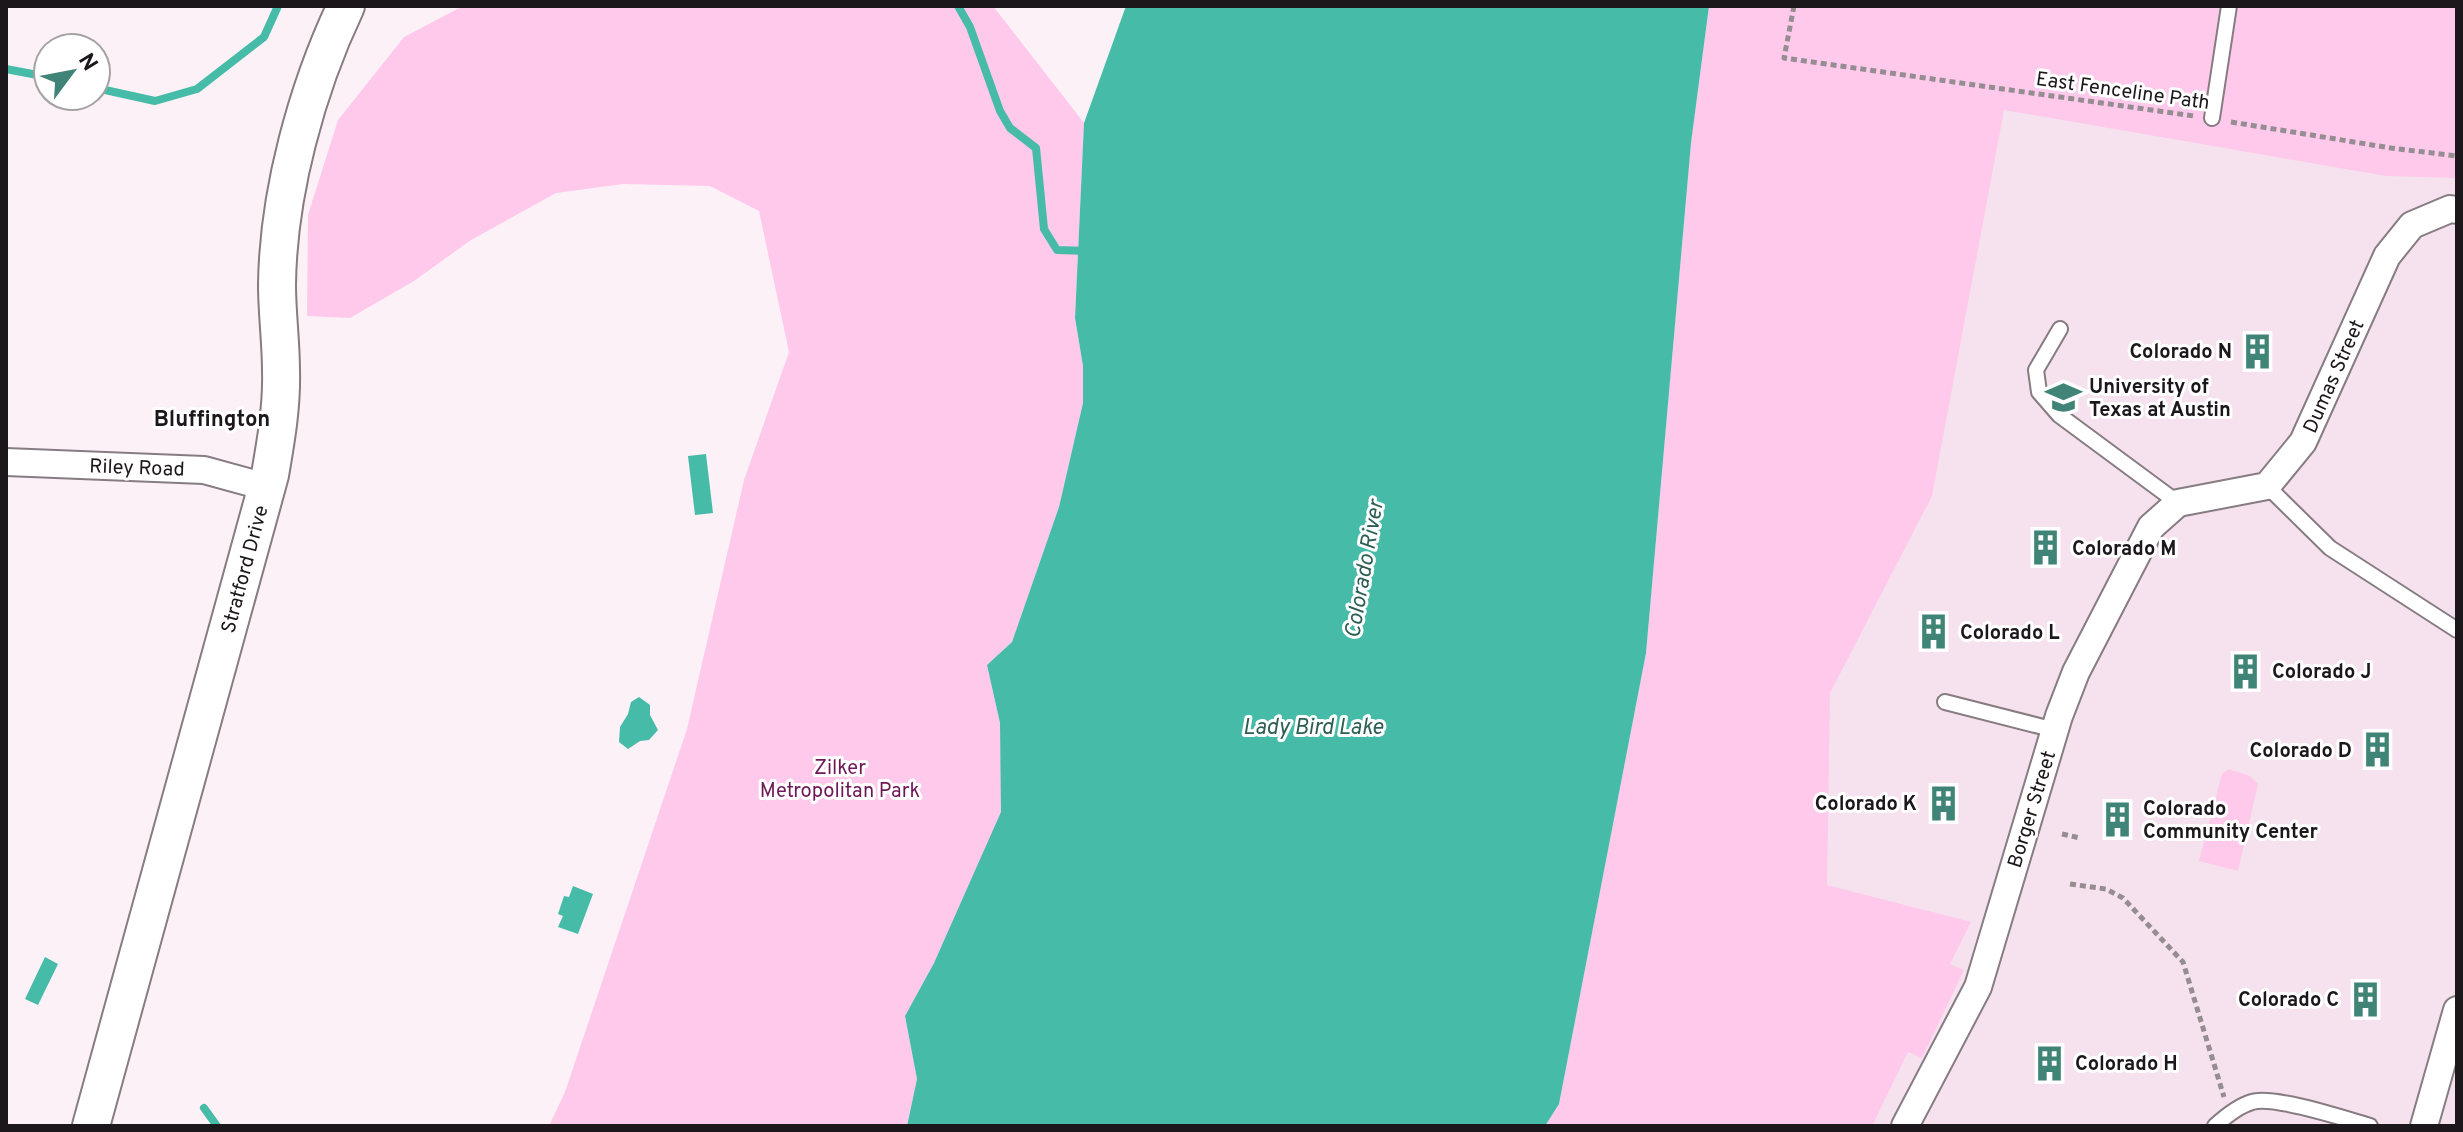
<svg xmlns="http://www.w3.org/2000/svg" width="2463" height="1132" viewBox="0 0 2463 1132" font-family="Overpass,sans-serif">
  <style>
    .built { fill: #f5e2ee }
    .green { fill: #fec9ea }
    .water { fill: #45bba8 }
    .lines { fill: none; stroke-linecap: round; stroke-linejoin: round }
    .stream { stroke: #45bba8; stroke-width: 8 }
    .lane-casing { stroke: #867c82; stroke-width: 18 }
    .street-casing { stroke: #867c82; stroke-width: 30 }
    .secondary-casing { stroke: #867c82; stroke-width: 40 }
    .path { stroke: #958d92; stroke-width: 5; stroke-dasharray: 6 4; stroke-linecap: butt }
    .lane { stroke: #fff; stroke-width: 14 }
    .street { stroke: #fff; stroke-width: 26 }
    .secondary { stroke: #fff; stroke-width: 36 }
    .labels { text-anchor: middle; stroke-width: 6; stroke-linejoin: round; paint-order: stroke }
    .street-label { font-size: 20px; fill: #1b171a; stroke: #fff }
    .poi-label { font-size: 20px; font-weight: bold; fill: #1b171a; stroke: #fff; text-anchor: start }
    .park-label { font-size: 20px; fill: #6e1757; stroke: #fff }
    .neighbourhood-label { font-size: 22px; font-weight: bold; fill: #1b171a; stroke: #fff }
    .water-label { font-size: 22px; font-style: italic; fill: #2d5e54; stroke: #fff }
  </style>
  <rect width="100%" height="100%" fill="#fdf1f8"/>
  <polygon class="built" points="1709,6 2457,6 2457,1126 1545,1126 1559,1104 1646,653 1691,143"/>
  <g class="green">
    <polygon points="463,6 993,6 1084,123 1075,318 1083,366 1083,403 1059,507 1012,642 987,665 1000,723 1002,812 934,963 905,1016 917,1079 907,1126 549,1126 565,1092 687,729 744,480 789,352 759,211 710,186 623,184 556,193 471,240 414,281 350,318 307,316 308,215 338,120 404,37"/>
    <polygon points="1709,6 2457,6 2457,178 2386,176 2004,110 1932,496 1830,693 1827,885 1971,922 1950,964 1964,970 1922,1058 1908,1052 1872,1126 1545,1126 1559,1104 1646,653 1691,143"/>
    <polygon points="2229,769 2250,776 2258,784 2238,871 2199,861 2222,774"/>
  </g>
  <g class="water">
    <polygon points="1126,6 1709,6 1691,143 1646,653 1559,1104 1545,1126 907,1126 917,1079 905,1016 934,963 1001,812 1000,723 987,665 1012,642 1059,507 1083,403 1083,366 1075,318 1084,123"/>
    <polygon points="706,454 713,513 695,515 688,456"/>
    <polygon points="639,697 650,705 650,715 658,730 649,740 640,741 628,749 619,742 620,727 628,714 631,702"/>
    <polygon points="573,886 593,894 578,934 558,927 563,916 558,914 564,896 569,897"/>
    <polygon points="45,957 58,964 38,1005 25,999"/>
  </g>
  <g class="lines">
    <g class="stream">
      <polyline points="958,6 970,27 1000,111 1010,128 1036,148 1044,229 1057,250 1088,251"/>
      <polyline points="6,69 48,77"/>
      <polyline points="96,88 155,101 197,89 264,37 278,6"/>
      <polyline points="204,1108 217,1126"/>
    </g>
    <defs>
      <g id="lane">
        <polyline points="2212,118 2229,6"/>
        <polyline points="2060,329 2036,370 2039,392 2059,415 2178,503"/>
        <polyline points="2267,486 2330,548 2457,630"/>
        <polyline points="1945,702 2055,730"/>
        <path d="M2215 1126C2226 1116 2238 1106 2252 1102 2273 1095 2346 1119 2370 1126"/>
      </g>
      <g id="street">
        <polyline points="6,462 204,470 266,487"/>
        <polyline points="1905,1126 1978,987 2059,716 2076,672 2151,527 2178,503 2267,486 2303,442 2387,256 2412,225 2450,209 2457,210"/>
        <polyline points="2424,1126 2457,1010"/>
      </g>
      <path id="secondary" d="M91 1126 270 475C276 440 282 406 281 371 281 342 277 313 277 285 278 193 307 88 346 6"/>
    </defs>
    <use href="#lane" class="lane-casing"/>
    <use href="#street" class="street-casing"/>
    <use href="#secondary" class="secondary-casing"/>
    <g class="path">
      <polyline points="1794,6 1784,58 2194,116"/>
      <polyline points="2231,122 2391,148 2457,156"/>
      <polyline points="2062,834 2080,838"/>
      <polyline points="2070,884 2106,889 2123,898 2183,962 2224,1097"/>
    </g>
    <use href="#lane" class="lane"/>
    <use href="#street" class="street"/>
    <use href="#secondary" class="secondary"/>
  </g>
  <defs>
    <symbol id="building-bare" viewBox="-9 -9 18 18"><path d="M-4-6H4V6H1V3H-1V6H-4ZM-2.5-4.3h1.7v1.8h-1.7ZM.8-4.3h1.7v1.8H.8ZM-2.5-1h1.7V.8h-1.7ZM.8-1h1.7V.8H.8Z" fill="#408477" stroke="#fff" stroke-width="2.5" paint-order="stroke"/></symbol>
    <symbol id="university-bare" viewBox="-9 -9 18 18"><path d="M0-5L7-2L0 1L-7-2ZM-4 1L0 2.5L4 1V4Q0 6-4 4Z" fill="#408477" stroke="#fff" stroke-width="2.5" paint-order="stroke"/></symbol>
  </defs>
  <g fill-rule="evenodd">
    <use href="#building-bare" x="2232" y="326" width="51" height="51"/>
    <use href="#university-bare" x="2038" y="372" width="51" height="51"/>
    <use href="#building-bare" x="2020" y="522" width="51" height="51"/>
    <use href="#building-bare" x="1908" y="606" width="51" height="51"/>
    <use href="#building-bare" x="2220" y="646" width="51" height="51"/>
    <use href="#building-bare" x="2352" y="724" width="51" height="51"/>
    <use href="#building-bare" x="1918" y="778" width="51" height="51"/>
    <use href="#building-bare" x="2092" y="794" width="51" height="51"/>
    <use href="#building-bare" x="2340" y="974" width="51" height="51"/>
    <use href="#building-bare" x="2024" y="1038" width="51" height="51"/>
  </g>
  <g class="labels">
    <g class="street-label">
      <text transform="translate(2123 90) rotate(8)" y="7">East Fenceline Path</text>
      <text transform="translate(2333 376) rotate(-66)" y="7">Dumas Street</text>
      <text transform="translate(137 467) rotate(2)" y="7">Riley Road</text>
      <text transform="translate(244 569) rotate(-75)" y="7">Stratford Drive</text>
      <text transform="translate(2031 809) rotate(-73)" y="7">Borger Street</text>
    </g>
    <g class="poi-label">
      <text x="2232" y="358" text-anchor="end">Colorado N</text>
      <text x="2089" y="393">University of<tspan x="2089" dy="23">Texas at Austin</tspan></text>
      <text x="2072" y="555">Colorado M</text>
      <text x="1960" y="639">Colorado L</text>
      <text x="2272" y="678">Colorado J</text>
      <text x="2352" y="757" text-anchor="end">Colorado D</text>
      <text x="1917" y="810" text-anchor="end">Colorado K</text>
      <text x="2143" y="815">Colorado<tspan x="2143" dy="23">Community Center</tspan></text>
      <text x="2339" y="1006" text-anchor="end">Colorado C</text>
      <text x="2075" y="1070">Colorado H</text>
    </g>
    <g class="park-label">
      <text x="840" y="774">Zilker<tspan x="840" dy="23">Metropolitan Park</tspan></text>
    </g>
    <g class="neighbourhood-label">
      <text x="212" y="426">Bluffington</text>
    </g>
    <g class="water-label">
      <text transform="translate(1363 569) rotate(-80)" y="8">Colorado River</text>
      <text x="1313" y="734">Lady Bird Lake</text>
    </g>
  </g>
  <rect width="2463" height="1132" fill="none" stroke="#1b171a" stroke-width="16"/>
  <g transform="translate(72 72) rotate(58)"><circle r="38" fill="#ffffff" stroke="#a4a2a3" stroke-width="2"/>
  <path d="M0-6L14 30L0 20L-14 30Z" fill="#408477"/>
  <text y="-12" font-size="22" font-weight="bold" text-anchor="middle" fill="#1b171a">N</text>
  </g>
</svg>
